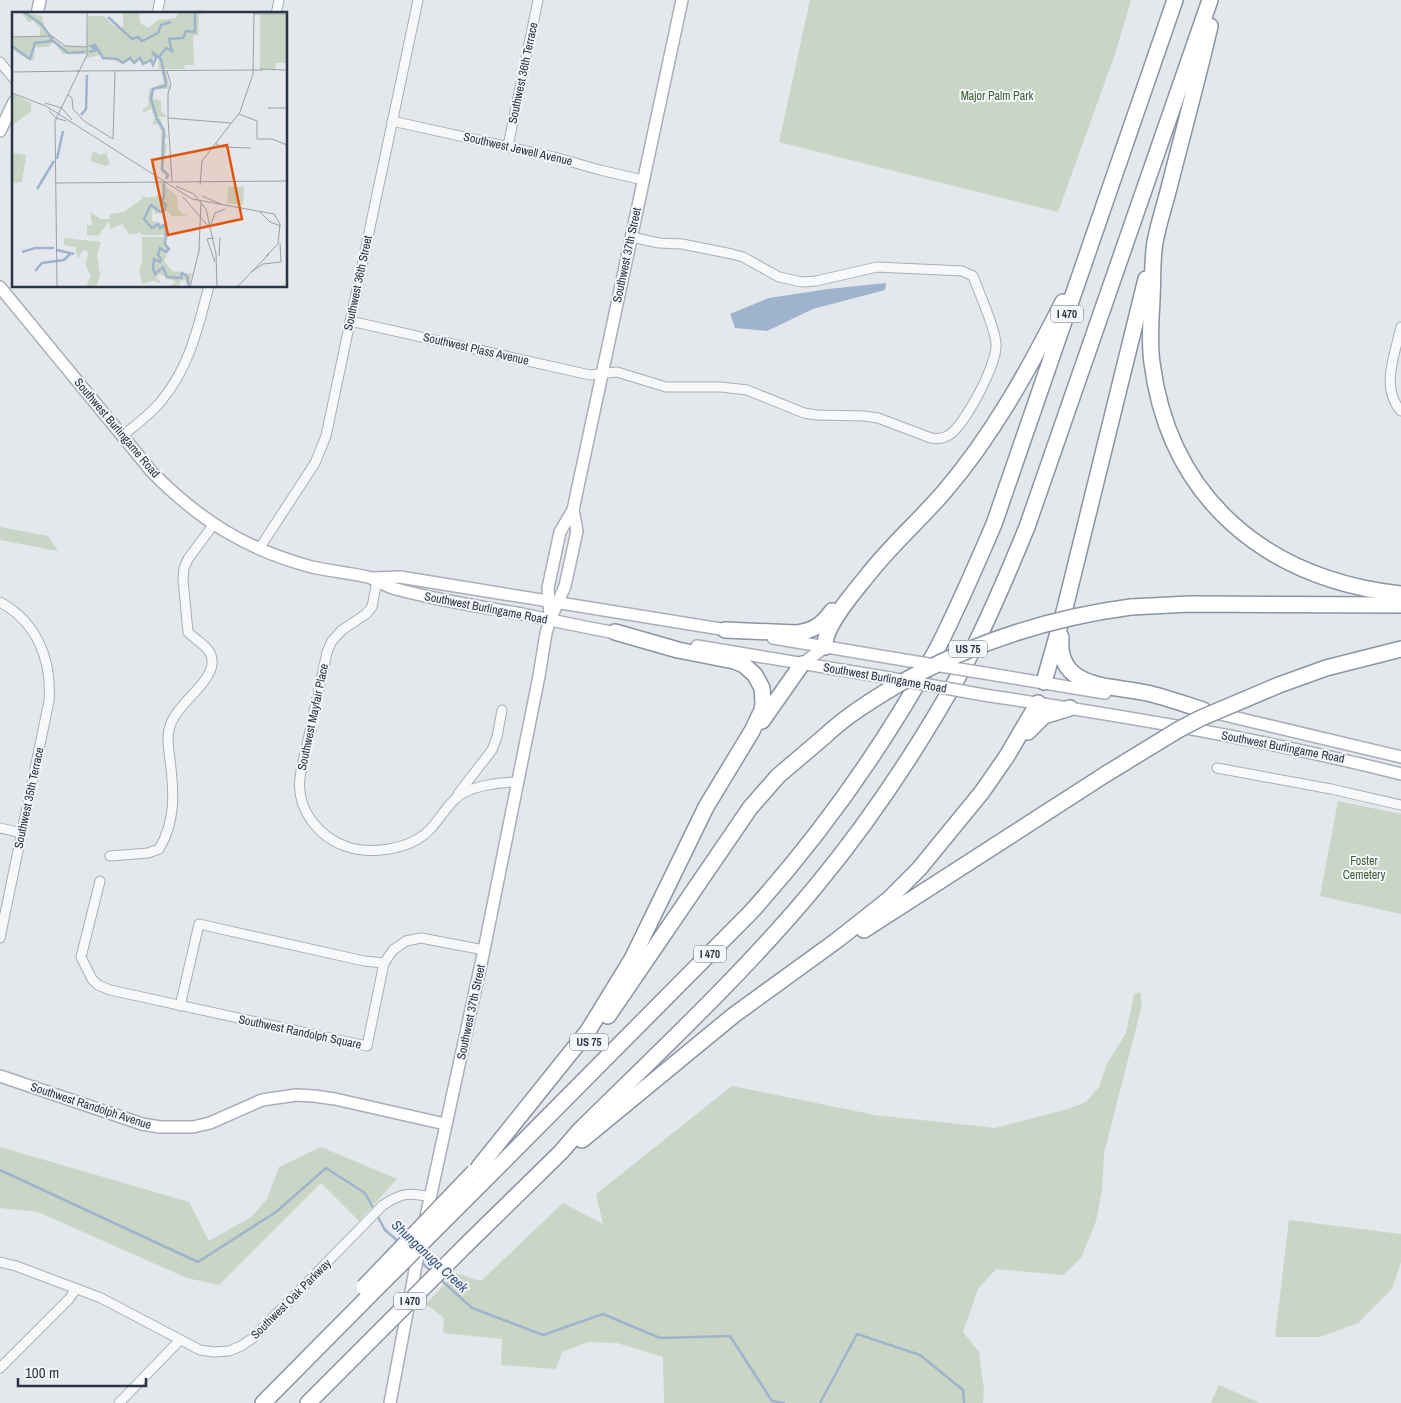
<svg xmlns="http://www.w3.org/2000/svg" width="1401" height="1403" viewBox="0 0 1401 1403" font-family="'Archivo Narrow',sans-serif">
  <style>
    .green { fill: #c9d6c5 }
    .water { fill: #9fb4cc }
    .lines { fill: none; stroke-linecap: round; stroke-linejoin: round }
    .stream { stroke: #9fb4cc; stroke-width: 2.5 }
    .street-casing { stroke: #a9aeb7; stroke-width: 11 }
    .secondary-casing { stroke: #a9aeb7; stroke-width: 14 }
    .highway-casing { stroke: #8b94a3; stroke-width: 18 }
    .street { stroke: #f7f8fa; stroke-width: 9 }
    .secondary { stroke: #fff; stroke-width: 11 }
    .highway { stroke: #fff; stroke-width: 15 }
    .secondary-bridge-casing { stroke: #a9aeb7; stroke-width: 14; stroke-linecap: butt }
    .highway-bridge-casing { stroke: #8b94a3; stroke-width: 18; stroke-linecap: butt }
    .secondary-bridge { stroke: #fff; stroke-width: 11 }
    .highway-bridge { stroke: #fff; stroke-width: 15 }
    .labels { text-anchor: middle; stroke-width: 4; stroke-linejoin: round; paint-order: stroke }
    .shield { fill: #f4f6f9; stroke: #676e7b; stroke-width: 1 }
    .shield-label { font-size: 11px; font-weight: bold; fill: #2b3445 }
    .street-label { font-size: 12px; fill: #2b3445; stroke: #f4f6f9 }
    .park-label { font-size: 12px; fill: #3f6138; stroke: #f4f6f9 }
    .water-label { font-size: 14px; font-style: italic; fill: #34527a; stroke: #f4f6f9 }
    .inset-river { fill: none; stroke: #9fb4cc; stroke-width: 2.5 }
    .inset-road { fill: none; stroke: #9a9fa9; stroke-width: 1 }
    .view { fill: #df570f; fill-opacity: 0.15; stroke: #df570f; stroke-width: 2.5 }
    .inset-edge { fill: none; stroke: #2b3445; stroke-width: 2.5 }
  </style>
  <rect width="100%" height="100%" fill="#e4e7ec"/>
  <g class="green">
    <polygon points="810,0 1131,0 1114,57 1058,212 779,142"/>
    <polygon points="0,527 48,536 58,551 0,540"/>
    <polygon points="1338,801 1401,814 1401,914 1320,896"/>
    <polygon points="1140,992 1142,1005 1104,1153 1102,1190 1096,1221 1081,1258 1063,1275 996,1269 978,1289 963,1332 979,1352 984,1390 983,1403 664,1403 663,1357 617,1343 588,1342 562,1352 556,1369 501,1365 502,1339 443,1333 444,1318 426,1304 455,1273 481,1281 563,1203 603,1224 596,1194 732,1086 875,1115 995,1128 1068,1109 1086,1102 1099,1087 1107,1064 1126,1033 1134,994"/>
    <polygon points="0,1147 189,1202 209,1241 251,1217 267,1199 279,1167 321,1147 397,1179 359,1221 321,1183 219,1285 187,1278 38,1212 0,1208"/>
    <polygon points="1289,1220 1401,1234 1401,1262 1392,1289 1358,1323 1320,1337 1275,1337"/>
    <polygon points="1219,1385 1260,1403 1211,1403"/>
  </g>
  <polygon class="water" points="886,283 885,290 813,309 767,331 735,328 730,314 769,298 828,289"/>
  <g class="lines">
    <g class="stream">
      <polyline points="0,1170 198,1262 276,1212 326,1168 365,1193 385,1230 399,1242"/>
      <polyline points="420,1261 432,1272"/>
      <polyline points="440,1279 472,1308 543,1335 603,1314 660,1338 730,1336 772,1401 784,1403"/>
      <polyline points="820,1403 857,1334 920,1355 963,1390 964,1403"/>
    </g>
    <defs>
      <g id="street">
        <polyline points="157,14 160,0"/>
        <polyline points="276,14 279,0"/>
        <polyline points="0,62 14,79"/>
        <polyline points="392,121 554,157 600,170 643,180"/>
        <polyline points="508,146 538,0"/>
        <path d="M350 321 590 375 617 372 666 387H721L747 390 804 413 817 415 864 416 878 418 931 438C937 439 943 439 949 435 965 425 997 364 996 345 996 329 979 293 973 276L962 271 877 267 816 281 802 282 779 277 743 257 732 254 682 244 659 243 631 237"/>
        <path d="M1401 327C1395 354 1380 388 1401 411"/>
        <path d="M122 436C136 425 152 413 162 400 190 366 198 327 209 286"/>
        <polyline points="259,549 315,463 326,436 418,0"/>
        <path d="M377 581 372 607 366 614 342 630 332 641 327 652C322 677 316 701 311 726 308 743 302 761 300 778 296 809 319 838 348 847 369 854 399 850 418 839 434 830 441 813 454 800 467 786 499 782 518 782"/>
        <path d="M0 602C37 622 52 660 49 701L0 938"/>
        <polyline points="1217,768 1331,789 1401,805"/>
        <polyline points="458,794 492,750 497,737 502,710"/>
        <polyline points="0,828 22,833"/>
        <path d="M110 856 148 853 159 849C176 821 174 792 170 760 169 750 166 737 170 726 177 704 210 684 212 664 214 648 197 642 188 632L183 580 184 568 188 559 214 524"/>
        <polyline points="100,881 81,957 92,979 98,985 110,990 367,1046 384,963 393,950 406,941 421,938 484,950"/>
        <polyline points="180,1006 199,924 364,961 384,963"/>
        <path d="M0 1262 16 1266 101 1298 200 1350 214 1352 229 1351 241 1346 253 1338 383 1205C402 1193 408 1192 430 1197"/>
        <polyline points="0,1368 69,1299 76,1289"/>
        <polyline points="119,1403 180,1340"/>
      </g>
      <g id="secondary">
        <polyline points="37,14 40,0"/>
        <polyline points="0,131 14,102"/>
        <path d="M0 287 152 472C199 520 247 550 312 567 331 571 350 573 368 577 378 580 386 587 396 589 437 600 480 607 522 614 555 621 588 628 622 634"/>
        <polyline points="373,578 400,577 733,631"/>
        <polyline points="550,616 548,588 560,532 573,510 682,0"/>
        <polyline points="773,638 892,658"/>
        <polyline points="697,646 878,676"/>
        <polyline points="802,664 825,647"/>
        <polyline points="996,675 1105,693"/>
        <path d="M984 695C1124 716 1264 739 1401 774"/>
        <polyline points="1212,712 1401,757"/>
        <polyline points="0,1076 142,1124 160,1127 193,1127 210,1123 262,1100 296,1095 314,1096 335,1099 445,1124"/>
        <polyline points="424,1226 484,950 539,676 546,633 550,620 565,586 577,531 573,510"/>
        <polyline points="390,1403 420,1244"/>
      </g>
      <g id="highway">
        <path d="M1210 26C1198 78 1184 129 1171 180 1166 201 1159 221 1155 242 1152 260 1153 280 1152 299 1151 320 1149 342 1152 363 1170 500 1267 579 1401 594"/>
        <polyline points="1131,607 1190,604 1401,605"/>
        <path d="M725 630 796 633C813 631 822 625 832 611"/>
        <path d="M1061 637C1056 690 1111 685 1147 693 1165 697 1184 704 1203 710"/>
        <path d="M825 647C823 627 855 591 867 576 890 546 919 521 944 492 993 435 1029 369 1063 302"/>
        <polyline points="1044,682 1065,608 1146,279"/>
        <polyline points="1279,685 1326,668 1401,649"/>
        <polyline points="762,721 802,664"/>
        <polyline points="1028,732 1044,716 1070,708"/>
        <polyline points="864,930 1106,774"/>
        <polyline points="608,1016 750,808 778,776 825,736"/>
        <polyline points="582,1140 734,1015 836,941 888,900 919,869 982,792 1007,756 1038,703"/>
        <polyline points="479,1167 588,1031 632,959 706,807 752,731 762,710 763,703 762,688 755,675 744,665 734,661 678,650 615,632"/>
        <path d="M480 1185 751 912C823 832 885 744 937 649 958 608 976 566 994 524L1175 0"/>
        <path d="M466 1245 561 1152 580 1130C660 1051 744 973 816 886 874 816 924 739 968 659 990 616 1009 571 1027 527L1210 0"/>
        <polyline points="263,1403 371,1294"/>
        <polyline points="308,1403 354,1357"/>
      </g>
    </defs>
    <use href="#street" class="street-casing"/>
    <use href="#secondary" class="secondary-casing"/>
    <use href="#highway" class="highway-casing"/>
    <use href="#street" class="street"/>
    <use href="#secondary" class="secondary"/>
    <use href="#highway" class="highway"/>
    <defs>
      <g id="secondary-bridge">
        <polyline points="892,658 996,675"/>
        <polyline points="878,676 984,695"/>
      </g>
      <g id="highway-bridge">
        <path d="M825 736C846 716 872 700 897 685 971 643 1047 618 1131 607"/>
        <polyline points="1106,774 1178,730 1201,718 1279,685"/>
        <polyline points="364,1287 474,1172"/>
        <polyline points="371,1294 480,1185"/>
        <polyline points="354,1357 466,1245"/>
      </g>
    </defs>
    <use href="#secondary-bridge" class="secondary-bridge-casing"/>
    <use href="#highway-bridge" class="highway-bridge-casing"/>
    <use href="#secondary-bridge" class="secondary-bridge"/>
    <use href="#highway-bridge" class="highway-bridge"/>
  </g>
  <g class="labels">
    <g class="shield">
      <rect x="1051" y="305.5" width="32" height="17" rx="4"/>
      <rect x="949" y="640.5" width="38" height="17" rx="4"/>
      <rect x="694" y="945.5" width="32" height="17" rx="4"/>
      <rect x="570" y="1033.5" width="38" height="17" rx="4"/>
      <rect x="394" y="1292.5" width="32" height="17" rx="4"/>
    </g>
    <g class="shield-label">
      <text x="1067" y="318">I 470</text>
      <text x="968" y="653">US 75</text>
      <text x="710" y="958">I 470</text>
      <text x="589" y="1046">US 75</text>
      <text x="410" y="1305">I 470</text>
    </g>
    <g class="street-label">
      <text transform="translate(523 73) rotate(-78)" y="4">Southwest 36th Terrace</text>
      <text transform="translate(518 149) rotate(13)" y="4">Southwest Jewell Avenue</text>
      <text transform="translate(627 255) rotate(-78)" y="4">Southwest 37th Street</text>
      <text transform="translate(358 283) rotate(-78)" y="4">Southwest 36th Street</text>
      <text transform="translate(476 349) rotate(13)" y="4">Southwest Plass Avenue</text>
      <text transform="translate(117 428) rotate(50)" y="4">Southwest Burlingame Road</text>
      <text transform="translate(486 608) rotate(11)" y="4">Southwest Burlingame Road</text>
      <text transform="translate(885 678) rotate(10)" y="4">Southwest Burlingame Road</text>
      <text transform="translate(313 717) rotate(-78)" y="4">Southwest Mayfair Place</text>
      <text transform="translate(1283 747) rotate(11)" y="4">Southwest Burlingame Road</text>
      <text transform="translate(29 798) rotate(-78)" y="4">Southwest 35th Terrace</text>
      <text transform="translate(471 1012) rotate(-78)" y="4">Southwest 37th Street</text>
      <text transform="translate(300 1032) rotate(12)" y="4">Southwest Randolph Square</text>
      <text transform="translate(91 1106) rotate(18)" y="4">Southwest Randolph Avenue</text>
      <text transform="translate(291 1299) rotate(-45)" y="4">Southwest Oak Parkway</text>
    </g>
    <g class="park-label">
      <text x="997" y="100">Major Palm Park</text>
      <text x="1364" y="865">Foster<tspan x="1364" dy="14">Cemetery</tspan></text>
    </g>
    <g class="water-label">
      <text transform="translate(430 1256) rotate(43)" y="5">Shunganuga Creek</text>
    </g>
  </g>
  <g transform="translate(12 12)">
    <rect width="275" height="275" fill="#e4e7ec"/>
    <path d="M9 0 30 4 33 18 50 34 74 35V42H50L44 31H39V34L23 36 22 48 15 47 0 37V25L28 24V16L22 9 16 10ZM111 0H127L128 11 136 16 146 8 164 6 166 0H193L187 2 186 23 181 24 182 53H173L172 57H147L146 45 141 41V53L139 49 131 52 128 47 122 51 118 46 111 51 88 43 74 46 76 4H92L103 15H111ZM275 2V51H264L263 57H248V3ZM149 59H154L158 77H142L140 86 149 89V99L155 105H142L139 96 132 101 130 97 136 94 137 77 152 71ZM0 81 19 91V99L0 114ZM143 106H148L155 125 151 128 155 134 151 158 157 163V167L149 159V119L146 113 140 112ZM81 139 88 143 94 141 98 152 94 154 78 149ZM0 141 14 143 10 170 0 171ZM149 171 165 184 166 198 175 204H160L155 199 143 202 141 195 140 209 155 213V223H130L126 219V222H117L110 212 98 217 97 209 86 224 75 223V213H80L78 200 89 207H97L98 202 112 200 131 186V183L134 186 150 183ZM216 175H232L231 193 215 191ZM130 225H156L153 232 157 238 152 249 160 259 180 262 176 275 173 268 168 269 167 275H157L164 270 147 262 143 267 146 266 149 272 142 269 130 272 127 257 130 251ZM52 226 89 230 85 243 88 263 84 275H74L79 264 73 252 77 240 71 238 66 247 63 235 52 233Z" fill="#c9d6c5"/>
    <path class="inset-river" d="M12 0 29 12 40 26 37 30M96 5 120 27 126 25 130 29 146 21 149 13 159 10M0 34 18 47 23 31 41 29 56 41 73 40M77 40 84 38 79 34 83 33 91 46 105 47 111 51 118 46 122 51 128 46 131 52 139 48 141 53 144 46 140 40 149 47 154 71 153 74 141 77 139 87 145 107 152 118 150 157 156 163 154 167M147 45 154 36 160 39 157 27 171 26 174 19 183 20V0H193M69 103 74 97 75 63M45 147 51 119M152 171V186L149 189 154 193 152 199 148 200 139 193 132 207 140 216 146 212 148 216 152 213 154 218 153 232 157 237 154 240 148 236 146 243 149 247 148 250 142 247 141 256 143 262 151 255 155 265 169 266 170 261 175 264 177 274M25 177 42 149M45 238 62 242M10 240 23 236H42M23 259 30 251 52 248 58 242"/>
    <path class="inset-road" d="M242 2H275M0 25 40 24 53 34 75 35M248 57 275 58M64 59 251 58M155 59 159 73 156 81V106L160 169M0 60 67 59M0 81 34 94 180 187 262 202 268 212 266 232 254 244M56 83 60 86 61 97 72 109 101 127 103 59M33 91 50 96 60 108M256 96H275M37 99 44 106 54 109M227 102 245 109V127H260L275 133M156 106 219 111M203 131 209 135 239 136M44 171 275 169M188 173 190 149 228 100 241 62 242 0M164 174 182 182 194 197 204 242 205 275M190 184 209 192M171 185 196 214M248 200 258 210 269 214M199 212 203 201 213 197M202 226 195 227 203 250M187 237 189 191M207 244 208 226M239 260 251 252 269 250 268 231M45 275 43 109 75 43V0M178 275 188 235M225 275 257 242"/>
    <path class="view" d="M215 133 230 207 156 223 140 148Z"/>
    <rect width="275" height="275" class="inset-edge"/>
  </g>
  <path d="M18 1378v8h128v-8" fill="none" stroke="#2b3445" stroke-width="2.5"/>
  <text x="25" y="1378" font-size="15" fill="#2b3445" stroke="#f4f6f9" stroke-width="4" paint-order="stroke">100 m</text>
</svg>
